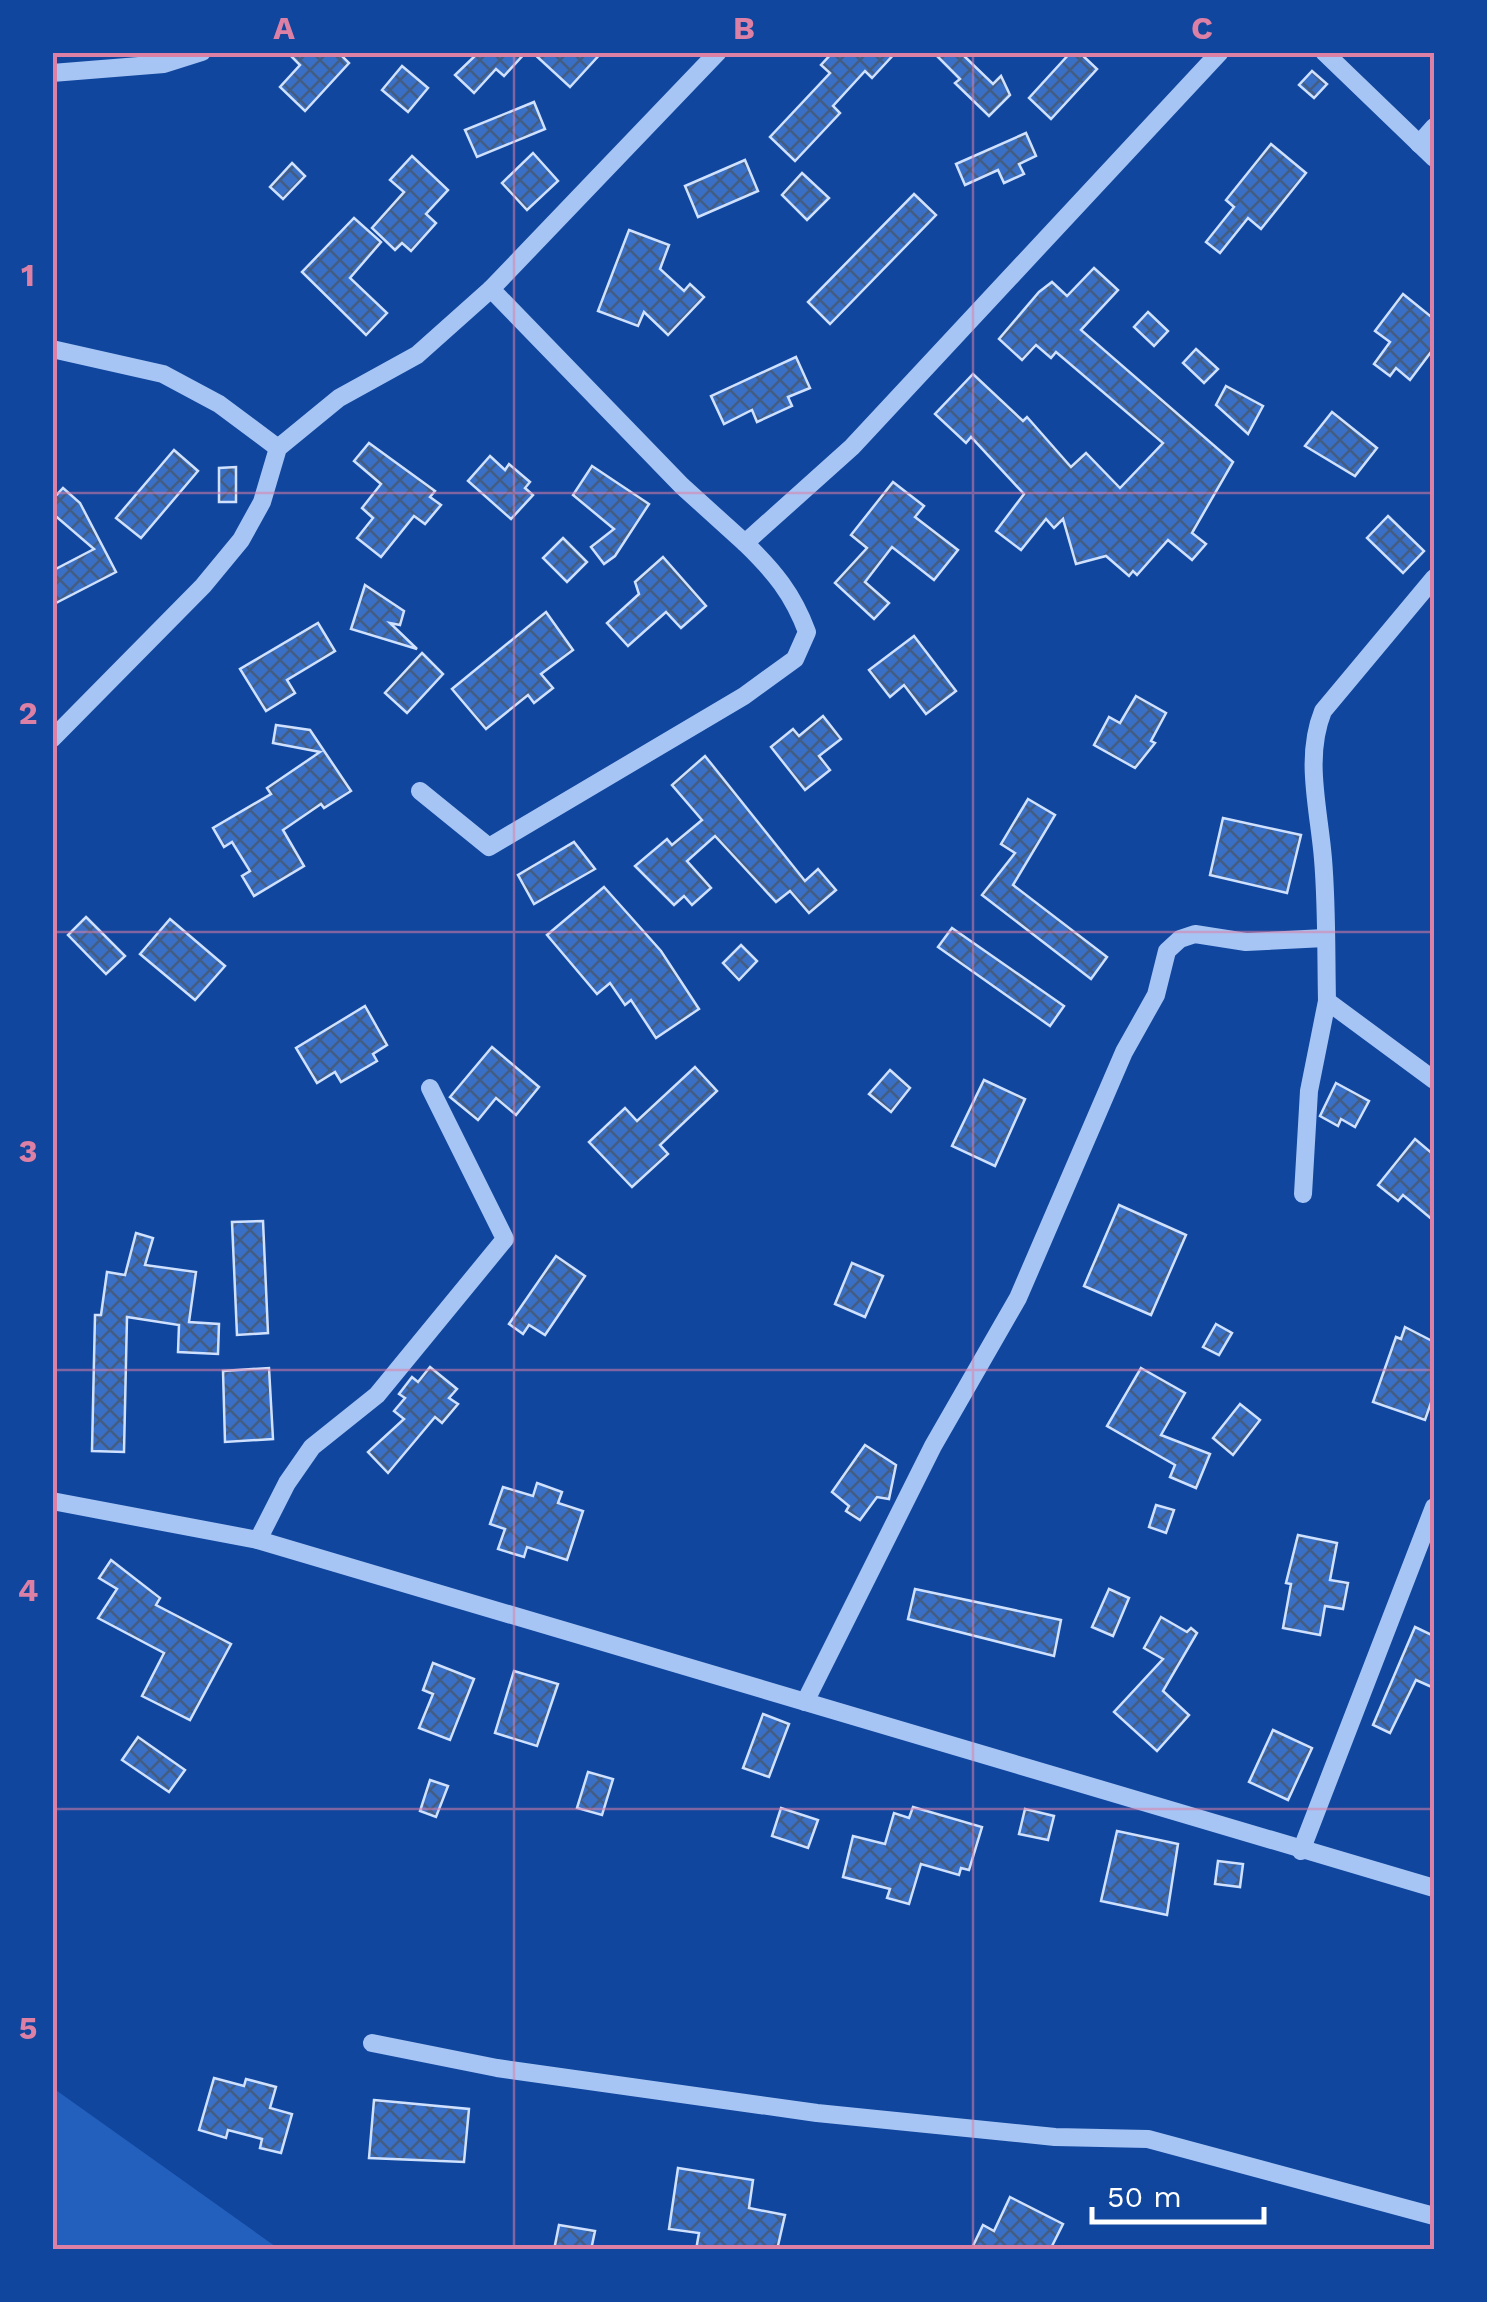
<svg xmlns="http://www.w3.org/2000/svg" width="1487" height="2302" viewBox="0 0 1487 2302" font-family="'Work Sans',sans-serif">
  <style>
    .grass { fill: #235fbc }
    .building { fill: url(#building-cross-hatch); stroke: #cfe1fe; stroke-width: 2.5 }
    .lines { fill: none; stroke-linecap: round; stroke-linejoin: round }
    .minor { stroke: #a6c5f5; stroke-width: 18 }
    .grid { fill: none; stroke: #dd80a5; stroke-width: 2.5; stroke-opacity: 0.55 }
    .neatline { fill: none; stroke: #dd80a5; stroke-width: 4 }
    .grid-label { font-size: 32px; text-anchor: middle; font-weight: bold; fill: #dd80a5 }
  </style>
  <defs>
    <pattern id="building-cross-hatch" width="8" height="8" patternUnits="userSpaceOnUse" patternTransform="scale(2.5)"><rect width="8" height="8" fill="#3970c5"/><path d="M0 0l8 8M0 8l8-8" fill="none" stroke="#435c82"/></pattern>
  </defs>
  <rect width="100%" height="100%" fill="#10469d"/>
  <polygon class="grass" points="53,2088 279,2249 53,2249"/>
  <g class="building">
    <polygon points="287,52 338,52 349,63 305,111 280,87 300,65"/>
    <polygon points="479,52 526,52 504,76 496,69 474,93 455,75"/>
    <polygon points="532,52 602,52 570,87"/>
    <polygon points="833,52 896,52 872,78 865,71 833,106 840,113 795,161 770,137 830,73 821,65"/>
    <polygon points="933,52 960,52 993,84 1001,76 1010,95 989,116 955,83 960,79"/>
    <polygon points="1071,52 1079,52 1097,69 1051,119 1029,98"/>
    <polygon points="402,66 428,88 408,112 382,90"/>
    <polygon points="1312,71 1327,84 1314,98 1299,85"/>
    <polygon points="534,102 545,129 477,157 465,130"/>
    <polygon points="1026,133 1036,156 1019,164 1024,174 1004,183 998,170 965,185 956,164"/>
    <polygon points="1271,144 1306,173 1261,229 1248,218 1220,253 1206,242 1234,207 1226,200"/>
    <polygon points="533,153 558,181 527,210 502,183"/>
    <polygon points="412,156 448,190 426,214 436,223 411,251 402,243 395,250 372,228 404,192 390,180"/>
    <polygon points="745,160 758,191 698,217 685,186"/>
    <polygon points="292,163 305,176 283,199 270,187"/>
    <polygon points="802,173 829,198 807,220 782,195"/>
    <polygon points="914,194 936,215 830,324 808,302"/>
    <polygon points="354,218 381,242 350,278 387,313 366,335 302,272"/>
    <polygon points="629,230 669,245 660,269 684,291 690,284 704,297 668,335 644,312 638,326 598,311"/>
    <polygon points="1094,268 1118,290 1081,330 1233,462 1192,533 1206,544 1192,560 1168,540 1137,575 1133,571 1129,576 1106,556 1076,564 1063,519 1054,528 1046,519 1021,550 996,531 1024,494 971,437 966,443 935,414 973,374 1023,421 1027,417 1071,467 1086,453 1120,488 1163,443 1056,352 1051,358 1036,345 1022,360 999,339 1039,292 1052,282 1067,296"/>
    <polygon points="1403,294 1434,319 1434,348 1410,380 1396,368 1390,376 1374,364 1390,342 1375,331"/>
    <polygon points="1148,312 1168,331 1154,346 1134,327"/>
    <polygon points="1196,349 1218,369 1204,383 1183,363"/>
    <polygon points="796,357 810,388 788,397 792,406 757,422 752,410 724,424 711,396"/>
    <polygon points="1226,386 1263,406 1248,434 1216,405"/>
    <polygon points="1332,412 1377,448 1355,476 1305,446"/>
    <polygon points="369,443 435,491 430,497 441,505 425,524 414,516 381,557 357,538 373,518 362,508 381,484 354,461"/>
    <polygon points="174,450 198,471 141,538 116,518"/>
    <polygon points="490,456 505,470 509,464 530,482 525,488 533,495 511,519 468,481"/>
    <polygon points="592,466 649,504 615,556 604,564 591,547 614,529 573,495"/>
    <polygon points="236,467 236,502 219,502 219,468"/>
    <polygon points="893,482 924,506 915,517 958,550 934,580 892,547 865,582 889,603 874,619 835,583 867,548 851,535"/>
    <polygon points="63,488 80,503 116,572 52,605 52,571 94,549 52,513 52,500"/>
    <polygon points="1388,516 1424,551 1403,573 1367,538"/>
    <polygon points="563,538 587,562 567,582 543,558"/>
    <polygon points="663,557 706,606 681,628 666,612 628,646 607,623 639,594 635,582"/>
    <polygon points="365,585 404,611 400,625 390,623 417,649 351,629"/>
    <polygon points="546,612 573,650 541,674 553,688 534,703 528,695 486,729 452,689"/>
    <polygon points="318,623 335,651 287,680 295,693 266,711 240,669"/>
    <polygon points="914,636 956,691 926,714 904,685 890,697 869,670"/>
    <polygon points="422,653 443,674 407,713 385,693"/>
    <polygon points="1136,696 1166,713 1151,741 1155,743 1135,768 1094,745 1109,717 1120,723"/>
    <polygon points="823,716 841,739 819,756 830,770 805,790 771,747 793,729 799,736"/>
    <polygon points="276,725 310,730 351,791 324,808 321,804 283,830 304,866 254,896 242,876 250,871 232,842 224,847 213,828 271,794 267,788 320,752 273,743"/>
    <polygon points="705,756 805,881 818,869 836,890 809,913 790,891 776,902 715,836 687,861 711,888 692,905 684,896 674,905 635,866 667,839 672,845 702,820 672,785"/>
    <polygon points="1028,799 1055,815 1013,885 1107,957 1091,979 982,895 1015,853 1001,844"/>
    <polygon points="1223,818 1301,835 1287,893 1210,875"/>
    <polygon points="574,842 595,869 534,904 518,875"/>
    <polygon points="604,887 661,951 699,1009 656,1038 631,1000 625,1005 610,983 597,994 547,935"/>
    <polygon points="86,917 125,956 106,974 68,935"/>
    <polygon points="170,919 225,966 195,1000 140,954"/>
    <polygon points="952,928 1064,1006 1050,1026 938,947"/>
    <polygon points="741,945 757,961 739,980 723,963"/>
    <polygon points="365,1006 387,1045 373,1054 377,1061 341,1082 335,1072 317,1083 296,1048"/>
    <polygon points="492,1047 539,1087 516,1115 496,1098 478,1120 450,1097"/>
    <polygon points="695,1067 717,1091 660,1145 668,1154 632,1187 589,1142 625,1108 637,1121"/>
    <polygon points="890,1070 910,1088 891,1112 869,1094"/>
    <polygon points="984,1080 1025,1099 995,1166 952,1146"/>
    <polygon points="1336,1083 1369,1101 1355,1127 1341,1119 1338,1126 1320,1116"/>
    <polygon points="1415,1139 1434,1155 1434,1221 1403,1195 1398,1201 1378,1185"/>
    <polygon points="1119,1205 1186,1235 1151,1315 1084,1286"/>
    <polygon points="263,1221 268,1333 237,1335 232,1222"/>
    <polygon points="136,1233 153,1238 145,1265 196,1272 189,1322 219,1324 218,1354 178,1352 179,1325 127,1317 124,1452 92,1451 95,1315 101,1315 107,1272 125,1275"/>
    <polygon points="556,1256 585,1276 545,1335 529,1325 523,1334 509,1324"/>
    <polygon points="852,1263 883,1276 865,1317 835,1304"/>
    <polygon points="1216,1324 1232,1333 1219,1355 1203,1347"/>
    <polygon points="1405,1327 1434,1342 1434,1394 1425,1420 1373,1402 1396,1337 1401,1339"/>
    <polygon points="430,1367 457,1389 449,1398 458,1404 442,1423 435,1417 388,1473 368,1452 404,1419 394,1411 405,1398 399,1394 412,1377 418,1382"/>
    <polygon points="269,1368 273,1439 225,1442 223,1371"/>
    <polygon points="1141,1368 1185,1393 1161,1435 1210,1454 1196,1488 1170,1477 1175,1465 1107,1426"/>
    <polygon points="1240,1404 1260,1420 1233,1455 1213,1438"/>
    <polygon points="865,1445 896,1465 889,1499 877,1497 860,1520 846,1511 849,1506 832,1492"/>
    <polygon points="537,1483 562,1492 558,1503 583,1511 567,1560 527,1547 524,1557 498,1549 505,1529 490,1524 503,1487 533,1496"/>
    <polygon points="1156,1505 1174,1510 1166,1533 1149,1527"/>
    <polygon points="1298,1535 1337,1543 1330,1580 1348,1583 1343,1609 1325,1606 1320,1635 1283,1628 1291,1584 1286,1583"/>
    <polygon points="111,1560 160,1598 156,1605 231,1644 190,1720 142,1696 164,1653 98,1618 117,1589 99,1578"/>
    <polygon points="915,1589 1061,1620 1054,1656 908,1619"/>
    <polygon points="1109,1589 1129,1598 1113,1636 1092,1627"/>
    <polygon points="1161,1617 1187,1632 1191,1628 1197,1633 1163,1691 1189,1715 1157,1751 1114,1712 1163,1659 1144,1648"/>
    <polygon points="1415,1627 1434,1636 1434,1688 1416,1680 1390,1733 1373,1725"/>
    <polygon points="433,1663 474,1679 450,1740 419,1728 433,1694 423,1690"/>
    <polygon points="514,1671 558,1684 537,1746 495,1733"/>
    <polygon points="763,1714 789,1724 769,1777 743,1768"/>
    <polygon points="1273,1730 1312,1748 1288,1800 1249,1782"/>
    <polygon points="138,1737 185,1770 169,1792 122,1760"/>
    <polygon points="588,1772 613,1779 602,1815 577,1808"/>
    <polygon points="430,1780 448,1786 436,1817 420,1811"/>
    <polygon points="913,1807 982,1827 969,1870 961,1868 959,1875 921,1864 909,1904 887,1898 890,1889 843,1877 853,1836 885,1844 894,1813 909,1818"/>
    <polygon points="781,1808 818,1820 808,1848 772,1836"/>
    <polygon points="1025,1809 1054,1816 1048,1840 1019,1834"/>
    <polygon points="1117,1831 1178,1844 1167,1915 1101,1901"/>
    <polygon points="1218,1861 1243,1864 1240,1887 1215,1884"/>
    <polygon points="214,2078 244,2086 246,2079 276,2087 270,2108 292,2114 281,2153 260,2148 262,2139 228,2130 226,2138 199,2130"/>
    <polygon points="374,2100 469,2109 464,2162 369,2158"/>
    <polygon points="678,2168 753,2180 749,2208 785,2215 777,2250 696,2250 699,2233 669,2229"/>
    <polygon points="1010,2197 1063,2224 1050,2250 971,2250 983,2225 994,2231"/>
    <polygon points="559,2225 595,2231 591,2250 554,2250"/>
  </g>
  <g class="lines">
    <g class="minor">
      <polyline points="718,52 491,289 682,486 745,543 852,447 1220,52"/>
      <polyline points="1324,52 1434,158"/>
      <polyline points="52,73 164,64 202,52"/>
      <polyline points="1419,144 1434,127"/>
      <polyline points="52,349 163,374 219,404 278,448"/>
      <path d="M1434 578 1323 711C1304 758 1319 809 1323 859 1327 906 1326 953 1327 1001L1434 1080"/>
      <polyline points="52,739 203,586 241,540 262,502 278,448 339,398 417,355 491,289"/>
      <path d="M420 791 489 847 744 696 795 659 807 632C793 594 774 571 745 543"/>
      <polyline points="1303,1194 1309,1091 1327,1001"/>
      <polyline points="52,1501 258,1540 1434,1888"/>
      <polyline points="258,1540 287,1483 312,1447 377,1395 505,1239 430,1088"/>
      <polyline points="805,1702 933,1446 1018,1298 1124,1052 1156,995 1167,951 1180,939 1195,934 1246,942 1325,938"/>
      <polyline points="1301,1851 1434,1507"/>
      <polyline points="372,2043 497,2068 817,2113 1055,2137 1148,2139 1434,2216"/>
    </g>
  </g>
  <path class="grid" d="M514 52V2250M973 52V2250M52 493H1434M52 932H1434M52 1370H1434M52 1809H1434"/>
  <rect width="1487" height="2302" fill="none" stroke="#10469d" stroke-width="110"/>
  <path d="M1092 2207v15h172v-15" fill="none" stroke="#ffffff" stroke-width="5"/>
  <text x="1107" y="2207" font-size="30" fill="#ffffff" stroke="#10469d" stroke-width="8" paint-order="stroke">50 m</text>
  <rect x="55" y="55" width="1377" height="2192" class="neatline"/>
  <g class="grid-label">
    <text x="284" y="39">A</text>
    <text x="744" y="39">B</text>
    <text x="1202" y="39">C</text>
    <text x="28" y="286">1</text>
    <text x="28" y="724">2</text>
    <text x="28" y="1162">3</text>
    <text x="28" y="1601">4</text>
    <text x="28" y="2039">5</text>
  </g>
</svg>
